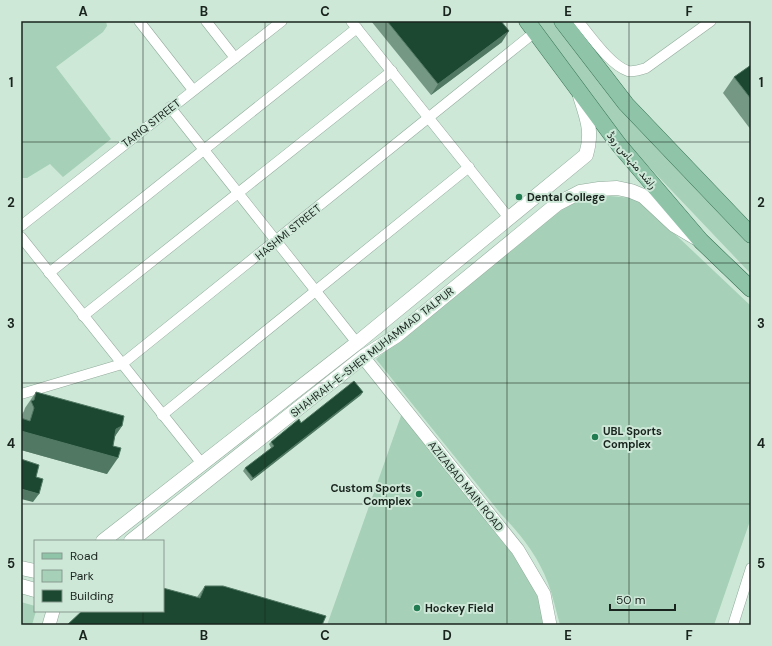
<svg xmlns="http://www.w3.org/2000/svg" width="772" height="646" viewBox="0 0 772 646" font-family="'DM Sans',Vazirmatn,sans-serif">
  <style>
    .green { fill: #a6d0b7 }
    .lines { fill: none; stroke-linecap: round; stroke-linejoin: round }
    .minor-casing { stroke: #91ab9b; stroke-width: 11 }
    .tertiary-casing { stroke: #91ab9b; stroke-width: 14 }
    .secondary-casing { stroke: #91ab9b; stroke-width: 15 }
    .primary-casing { stroke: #357253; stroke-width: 17 }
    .minor { stroke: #fff; stroke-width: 10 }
    .tertiary { stroke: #fff; stroke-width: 13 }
    .secondary { stroke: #fff; stroke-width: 14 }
    .primary { stroke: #8fc4a9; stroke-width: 16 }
    .wall { fill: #759884 }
    .shaded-wall { fill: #517863 }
    .building { fill: #1c4831; stroke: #517863 }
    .grid { fill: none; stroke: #1a241e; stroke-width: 1; stroke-opacity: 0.55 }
    .poi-dot { fill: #217c52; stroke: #cee8d8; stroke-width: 1.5 }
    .labels { text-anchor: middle; stroke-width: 4; stroke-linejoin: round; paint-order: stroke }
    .street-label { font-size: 11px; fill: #1a241e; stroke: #cee8d8 }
    .poi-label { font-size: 11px; font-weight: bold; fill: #1a241e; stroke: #cee8d8; text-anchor: start }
    .neatline { fill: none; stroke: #1a241e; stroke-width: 1.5 }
    .grid-label { font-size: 13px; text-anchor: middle; font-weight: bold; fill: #1a241e }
  </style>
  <rect width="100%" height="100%" fill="#cee8d8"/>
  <g class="green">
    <polygon points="21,21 106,21 107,26 103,32 56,67 111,139 63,177 50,164 27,178 21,178"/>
    <polygon points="535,21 553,21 625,114 751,242 751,274 614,130"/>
    <path d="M610 196 631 198 640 201 751 306V518L714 625H560C556 611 553 596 548 583 538 556 520 534 501 514L376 359 554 215C576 201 584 198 610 196Z"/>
    <polygon points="402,413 528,574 547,620 547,625 327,625"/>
    <polygon points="21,602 35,606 36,611 32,625 21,625"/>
  </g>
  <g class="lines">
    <defs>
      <g id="minor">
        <polyline points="139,21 193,90"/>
        <polyline points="206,21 235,58"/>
        <polyline points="351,21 509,218"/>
        <path d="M578 21C590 35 610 65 628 71 635 72 640 70 646 68L711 21"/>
        <polyline points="170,107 357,343"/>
        <polyline points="21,226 282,21"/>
        <polyline points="21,237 203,465"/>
        <polyline points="49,273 357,28"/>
        <polyline points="83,316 392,71"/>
        <polyline points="21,394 122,364 535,32"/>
        <polyline points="162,415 469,167"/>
        <polyline points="733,625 751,568"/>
      </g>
      <g id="tertiary">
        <polyline points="363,357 518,550 544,594 550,625"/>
        <polyline points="49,625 53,611"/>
      </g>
      <g id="secondary">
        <path d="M103 541 357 343 586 155C593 131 587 119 580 96"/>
        <polyline points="131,541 363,357 396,336 557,204 580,192 599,189 617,188 631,191 643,196 674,225 696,238"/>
        <polyline points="21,568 35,571"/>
        <polyline points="21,586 35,590"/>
      </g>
      <g id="primary">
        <polyline points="527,21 619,145 701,241 751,289"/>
        <polyline points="562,21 626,104 751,235"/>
      </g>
    </defs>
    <use href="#minor" class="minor-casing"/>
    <use href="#tertiary" class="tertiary-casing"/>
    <use href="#secondary" class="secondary-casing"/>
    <use href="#primary" class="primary-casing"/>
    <use href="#minor" class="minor"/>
    <use href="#tertiary" class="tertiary"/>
    <use href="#secondary" class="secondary"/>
    <use href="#primary" class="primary"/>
  </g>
  <g class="wall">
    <polygon points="371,21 501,21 502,42 431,95"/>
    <polygon points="751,65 751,130 723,93 734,77"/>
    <polygon points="36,392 122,426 115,436 107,474 21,450 21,416 24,411 25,408"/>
    <polygon points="361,395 251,481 243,471 245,468 271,448 269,444 271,442 301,423"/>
    <polygon points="205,586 322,625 197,597"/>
  </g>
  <g class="shaded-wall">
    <polygon points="509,31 502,42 431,95 438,84"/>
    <polygon points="363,392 361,395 251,481 253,478"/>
    <polygon points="122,426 111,442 116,429"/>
    <polygon points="21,431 118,458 107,474 21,450"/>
    <polygon points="21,489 39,494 33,502 21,499"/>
  </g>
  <g class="building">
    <polygon points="387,21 501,21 509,31 438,84"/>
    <polygon points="751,65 751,99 734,77"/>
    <polygon points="354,381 363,392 253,478 245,468 274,446 271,442 299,419 301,423"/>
    <polygon points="36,392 124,416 122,426 116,429 113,446 121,448 118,458 21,431 21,418 30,421 34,408 31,401 34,400"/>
    <polygon points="21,459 39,465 36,477 43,479 39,494 21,489"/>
    <polygon points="205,586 223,586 326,616 322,625 67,625 82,611 163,611 163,588 200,598"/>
  </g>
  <path class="grid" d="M143 21V541M265 21V625M386 21V625M507 21V625M629 21V625M21 142H751M21 263H751M21 383H751M21 504H751M143 611V625"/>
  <g class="poi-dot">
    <circle cx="519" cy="197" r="4"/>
    <circle cx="595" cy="437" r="4"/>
    <circle cx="419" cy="494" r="4"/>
    <circle cx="417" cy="608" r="4"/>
  </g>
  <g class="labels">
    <g class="street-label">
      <text transform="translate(151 123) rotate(-38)" y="4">TARIQ STREET</text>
      <text transform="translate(632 160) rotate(50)" y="4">راشد منہاس روڈ</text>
      <text transform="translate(288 232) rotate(-39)" y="4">HASHMI STREET</text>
      <text transform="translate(372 352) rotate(-38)" y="4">SHAHRAH-E-SHER MUHAMMAD TALPUR</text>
      <text transform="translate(466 486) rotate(51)" y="4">AZIZABAD MAIN ROAD</text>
    </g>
    <g class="poi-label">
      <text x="527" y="201">Dental College</text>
      <text x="603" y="435">UBL Sports<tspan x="603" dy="13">Complex</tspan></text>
      <text x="411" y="492" text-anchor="end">Custom Sports<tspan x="411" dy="13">Complex</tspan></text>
      <text x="425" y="612">Hockey Field</text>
    </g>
  </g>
  <rect width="772" height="646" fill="none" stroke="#cee8d8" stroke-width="44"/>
  <rect x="34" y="540" width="130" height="72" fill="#cee8d8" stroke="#869a8e"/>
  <rect x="42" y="553" width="20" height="6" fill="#8fc4a9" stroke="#869a8e"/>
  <text x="70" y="560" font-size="12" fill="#1a241e">Road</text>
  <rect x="42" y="570" width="20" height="12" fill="#a6d0b7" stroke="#869a8e"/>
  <text x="70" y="580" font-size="12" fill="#1a241e">Park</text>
  <rect x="42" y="590" width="20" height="12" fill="#1c4831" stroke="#869a8e"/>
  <text x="70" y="600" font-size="12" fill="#1a241e">Building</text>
  <path d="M610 604v6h65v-6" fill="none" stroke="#1a241e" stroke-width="2"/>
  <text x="616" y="604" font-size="12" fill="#1a241e" stroke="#cee8d8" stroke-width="3" paint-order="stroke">50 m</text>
  <rect x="22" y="22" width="728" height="602" class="neatline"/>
  <g class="grid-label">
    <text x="83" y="16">A</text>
    <text x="204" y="16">B</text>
    <text x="325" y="16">C</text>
    <text x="447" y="16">D</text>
    <text x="568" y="16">E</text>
    <text x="689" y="16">F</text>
    <text x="11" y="87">1</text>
    <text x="761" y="87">1</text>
    <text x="11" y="207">2</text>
    <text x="761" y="207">2</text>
    <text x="11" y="328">3</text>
    <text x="761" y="328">3</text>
    <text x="11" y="448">4</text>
    <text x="761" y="448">4</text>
    <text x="11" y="568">5</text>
    <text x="761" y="568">5</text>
    <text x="83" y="640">A</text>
    <text x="204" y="640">B</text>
    <text x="325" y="640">C</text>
    <text x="447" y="640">D</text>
    <text x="568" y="640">E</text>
    <text x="689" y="640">F</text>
  </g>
</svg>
